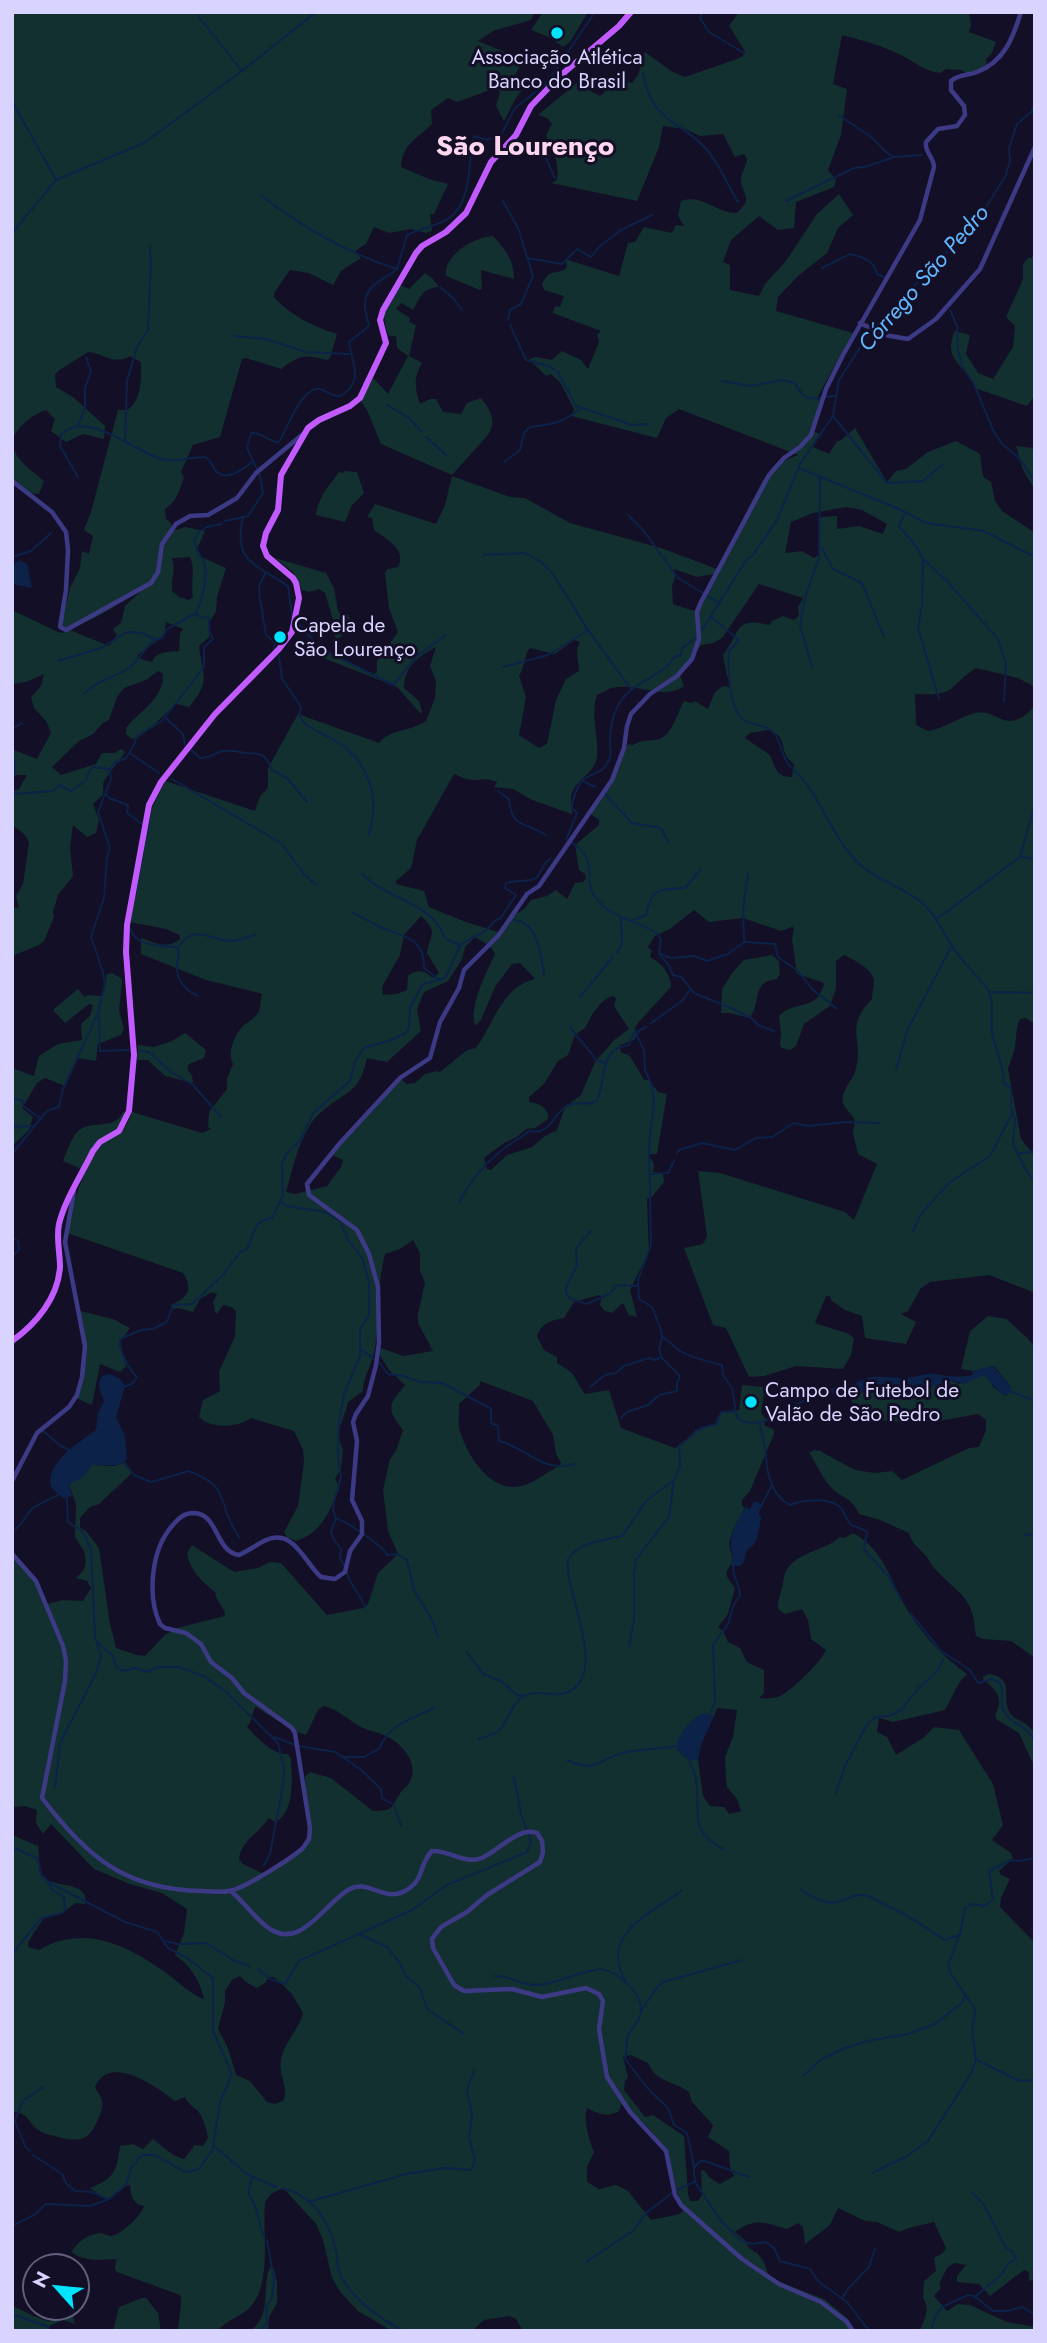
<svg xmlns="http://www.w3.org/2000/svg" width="1047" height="2343" viewBox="0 0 1047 2343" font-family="Jost,sans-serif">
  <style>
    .green { fill: #12302f; fill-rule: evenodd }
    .water { fill: #0c2248 }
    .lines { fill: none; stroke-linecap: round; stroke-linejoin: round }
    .stream { stroke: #0c2248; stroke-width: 2 }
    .tertiary { stroke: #3d3a85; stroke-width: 4.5 }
    .primary { stroke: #c25bff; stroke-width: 6 }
    .poi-dot { fill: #00e5ff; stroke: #130f26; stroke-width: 2.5 }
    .labels { text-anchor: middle; stroke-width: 6; stroke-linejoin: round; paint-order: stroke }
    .poi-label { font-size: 21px; fill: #d9d4ff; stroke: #130f26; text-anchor: start }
    .water-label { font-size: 23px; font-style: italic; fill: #62b6ff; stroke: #130f26 }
    .district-label { font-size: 28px; font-weight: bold; fill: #ffd6f0; stroke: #130f26 }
  </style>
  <rect width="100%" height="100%" fill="#130f26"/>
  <g class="green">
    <path d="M12 12H535L531 20 493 31 478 41 524 60 513 78 529 85C515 93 512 108 504 121L496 106 500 92 498 89 490 90 457 102 448 98 431 110 432 124C418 138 402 144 401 167L429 179 448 184 434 214H430L432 231 426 233 411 229 389 233 374 227 366 244 355 251 361 258 341 271 333 285 309 273 290 270 274 293V297C290 315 314 327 337 334L330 358 327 360C304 354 300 355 281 369L246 358 242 359 220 437 193 445 181 472 184 477C179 491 178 500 165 509L166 519 171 523 172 531 185 527 205 531 197 549 199 556 226 568 217 597 216 611 209 623V637L199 646C203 678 211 681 189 707L177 704C163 713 148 736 132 739L126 734V728C139 711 164 699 163 674L158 671 146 680 124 688 117 697 109 720 103 723 93 734 79 741 52 767 61 775 96 764 102 753H115L121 749 125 752 106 778 103 784V795L93 804 99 820 96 833 87 837 73 825 70 848 73 876 58 895 53 912 54 917 44 941 39 945 12 956V907L19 908 16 896 23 884 29 842 24 834 12 825V791L19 789 27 775H12V749L37 759 51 733 46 721 34 708 31 697 41 686 44 674 26 682 12 684V610L58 632 63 633 70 630 109 646 117 635 113 629 121 623 125 606 144 588C126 599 81 631 61 627L70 588 80 568 82 551 89 554 93 536 84 530 91 512 118 410H127C142 401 141 378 141 362L130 356C113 366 104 353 88 352L58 371 55 375 56 387 73 397 105 426 104 439 83 434 66 442 51 431 55 419 46 410C31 415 5 434 15 452 20 463 35 473 44 481L39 494 30 493 12 479ZM190 557C196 570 190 583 193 597L189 600 179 597 172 591C171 577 176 571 172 558ZM166 622 183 629 180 633 179 651C169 652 156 651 152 662L137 658 139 654 164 636Z"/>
    <polygon points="543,12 588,12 570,42 563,47 549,37 531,30"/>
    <path d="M739 12H969L971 24 969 32 996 42 992 53 986 59 987 67 968 74 961 70 946 69 940 73C924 71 915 62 901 55 882 46 862 40 842 35L833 84 847 89 841 135 828 170 836 180 834 187 796 202 794 228 778 230 759 216 731 240 723 262 730 265V290L759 296 765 284 786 261 817 214 839 194 853 215 838 228 827 253 798 276 778 297 776 311 853 333 817 398H820L812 431 821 434 813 447 829 454 837 441H840L855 428 887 482 896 471 906 469 928 452 956 441 980 454 983 477 991 482 995 501 1002 511 1035 533V687L1018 678 976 668C946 688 958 696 915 694L916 725 928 731C946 728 959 717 975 713 997 707 1007 739 1035 705V1024L1026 1018 1020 1019 1017 1027 1015 1048 1008 1069 1021 1139 1035 1156V1293L989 1275 930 1282 921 1288 908 1311 901 1314 916 1322 906 1344 865 1338 862 1316 845 1310 831 1300 830 1296H826L815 1323 849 1334 854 1339 851 1355 843 1369 796 1366 764 1376 749 1377 726 1328 713 1325 684 1248 703 1244 707 1236 698 1171 720 1173 813 1202 845 1212 854 1220 877 1164 858 1154 853 1133 855 1121C853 1114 845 1110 843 1103 840 1092 852 1081 855 1072 865 1040 843 1028 872 999 872 993 874 987 874 981 873 969 854 960 844 955L836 961V988L830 1006 804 1024 796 1046 790 1050 782 1048 780 1045 781 1032 779 1016C795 999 816 1013 824 984L822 982 797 974 792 939 794 928 792 927 781 931 743 918 709 922 694 910 670 929 655 936 648 947 652 951 650 957C661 963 671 973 671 987L637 1024 635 1029 637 1035 634 1040 620 1045 621 1052 630 1056 644 1080H649L658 1092 667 1094 657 1154H650L649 1156 654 1164 653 1172 663 1174 664 1182 651 1198 647 1199 649 1252 630 1290 637 1317 629 1315 623 1303 612 1313 605 1311 600 1305 602 1296 599 1295 574 1302 564 1318C553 1320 542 1322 537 1336L544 1350 557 1357V1363C579 1376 571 1374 585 1394L609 1390 621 1428 672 1447 676 1448C682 1440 691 1439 695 1430L715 1425 718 1416 722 1411 739 1410 742 1385 765 1387 761 1413 766 1419 764 1425 774 1430V1434L750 1491 742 1500V1506L745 1507 733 1530 729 1544 733 1560C724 1577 724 1572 735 1588L728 1614 718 1627 723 1631 728 1642 740 1648 747 1662 764 1670V1693L759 1698C767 1699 775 1699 782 1695 794 1688 820 1663 826 1650L811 1639 808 1620 802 1609 785 1614 778 1609C777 1599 782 1592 783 1582 787 1551 822 1554 840 1537L844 1538 853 1533C885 1550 890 1582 908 1611 923 1635 943 1657 967 1674L959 1683 945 1710 893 1722 879 1718 877 1732 887 1737 896 1755 923 1738 934 1727 959 1730 993 1784 1003 1825 992 1840 1011 1853 1013 1858 999 1871 1001 1875 1010 1879 1001 1898 1000 1907 1035 1943V2279L1029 2281V2272L1024 2270 990 2296 979 2284 957 2282V2276L966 2265 954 2263 947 2268 939 2284 941 2288 934 2296 947 2311 958 2304 970 2305 1007 2322 1035 2327V2331H920C924 2319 931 2310 923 2298L924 2281 936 2271 934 2258 943 2253 946 2248 934 2222 909 2228 899 2232 877 2222 865 2221 838 2208 830 2225 805 2244 803 2227 798 2223 787 2229C766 2223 755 2217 735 2232L745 2240 749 2248 758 2254 764 2262 768 2274 774 2280 824 2299 847 2318 854 2331H523L516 2319 510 2316 484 2320 472 2331H392L358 2311 341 2293 332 2278 323 2240 316 2224 286 2191 281 2189 271 2194 265 2202C262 2232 272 2279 252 2305 243 2317 227 2319 217 2331H178C178 2321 183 2303 180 2295L117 2272 115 2269 116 2259C103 2260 82 2262 72 2252 76 2242 89 2234 100 2233 103 2233 107 2236 111 2236 121 2235 141 2216 144 2206 132 2204 131 2195 130 2185L125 2186 107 2200 90 2188C116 2178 116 2171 120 2146L133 2144 143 2149 153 2139 173 2155 184 2159 195 2145 203 2146 208 2138C207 2130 203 2116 197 2110 191 2106 189 2104 185 2097L175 2101C156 2086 109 2053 95 2087 100 2097 105 2100 101 2112 91 2138 85 2144 58 2137 51 2135 43 2134 37 2129 27 2121 28 2112 12 2112V1835L38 1846C40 1855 37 1868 41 1875 49 1889 91 1879 85 1904L76 1903 62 1913 43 1919 28 1942V1947L39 1950C85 1923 129 1946 169 1975 181 1984 190 1994 204 1999 200 1981 191 1966 175 1955L184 1933 187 1909 162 1893 130 1884 94 1869 51 1824 43 1834 36 1823 37 1810 25 1806 12 1807V1550L36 1578 47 1604 63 1600 83 1601 91 1588 87 1581 76 1578 84 1570 86 1562 84 1551 75 1537 76 1504 69 1484 82 1477 92 1465 114 1466 124 1463 131 1471 130 1475 99 1504 90 1507 80 1518V1528L86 1531 99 1548 110 1624 116 1648 137 1655 145 1656 165 1635 177 1628 225 1616C225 1607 216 1602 215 1592 203 1583 189 1569 187 1553L192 1545 234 1572 258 1568 270 1562 281 1563 327 1615 363 1608 368 1604 378 1573 398 1554 388 1531 383 1490 390 1459 396 1451 403 1430C384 1406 390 1405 405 1385L389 1370 379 1354 381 1348 403 1356 433 1351 418 1323V1314L425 1283 420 1271V1253L413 1240 400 1249 385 1254C377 1284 380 1318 375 1348 373 1364 363 1376 363 1391L348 1402C345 1418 333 1432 343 1449L341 1469 335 1479 340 1487C330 1510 322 1533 296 1541L287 1537 284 1532 298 1506 304 1462 303 1450 294 1431 251 1418C238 1428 210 1429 199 1417L203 1400 220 1391 219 1372 235 1336 236 1311 231 1307 223 1305 217 1314 215 1312 213 1302 217 1294 212 1292 200 1299 193 1312 178 1308 172 1309 171 1305C187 1298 194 1290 183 1273L67 1233C72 1208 83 1166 100 1147 114 1131 124 1137 132 1112L202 1133 211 1129 208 1127 209 1112 227 1089V1079L233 1064C227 1053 234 1036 242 1027 247 1022 256 1018 259 1011 261 1006 260 1000 262 994L259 993 206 980 141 954V938C154 942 168 950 180 939V935L166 929 130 922 152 808 165 781 255 811 260 796 268 788V768L298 714 379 743C391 728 411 732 426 721L435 698 436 681 430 666 436 647C417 658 405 665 404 688L419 701 422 712 421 714 397 687 316 655 319 649 374 674 377 672V661L398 632 389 608 385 574 387 569 398 567C407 549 386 539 374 530L372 518 367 517 375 504 436 524 445 505 452 476 510 497 525 498 570 523 661 548 717 569 763 480 781 462 798 455 679 409 666 418 657 438 575 417 572 416 574 409 560 382 551 374 546 376 529 359 536 357 552 360 562 351 581 360 588 369 599 342 597 335 601 331 553 313 555 306 560 307 564 296 544 290 542 284C550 269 551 275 564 270L567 267 565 259 619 276 628 243 635 242 644 227 672 233 676 225 684 226 678 216 681 201C702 193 718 214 737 213 752 198 745 199 741 182 740 176 746 166 747 159L744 154 735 157 723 134 700 136 685 129 663 126 659 147 637 201 551 183 557 180C560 162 552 151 546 135L552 124 547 118 538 115 578 82 583 87 600 96 619 80 632 83 638 75 645 52 671 71 685 77 737 59 743 56 745 51 729 26ZM846 507 862 510 887 524 883 534 859 526 837 529V516L822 517 819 519 820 554 814 558 802 551 785 553 791 522 813 513ZM674 569 697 577 714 574 694 611 673 604 672 586 675 578ZM759 584 803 598 798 607 799 616 794 620 783 616 772 621 769 625C734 616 741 632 723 655L727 676 730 680 729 687 723 686 715 692 708 709 695 701 691 703 684 701C677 714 671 739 655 740 645 741 642 740 633 745L628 744 603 796 591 811 592 815 599 820V825L575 845 579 870 585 874 586 878 583 882 575 883 567 899 556 890 547 896 531 900 523 910 515 914 501 933 463 921 429 907 424 891 396 884V881L411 868 417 840 454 774C459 776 467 780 472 780 482 780 487 778 497 782L494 787 513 789 532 800 572 814C572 809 571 802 571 797 574 779 595 775 597 756 599 738 590 713 597 695 602 693 607 689 612 688 636 682 663 701 684 686L680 676 701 645 713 643 722 638ZM574 640 580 642 577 650 579 671 566 679 556 700 547 744 539 748 519 735 526 697 519 676C525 666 525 653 530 648L555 654ZM768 730C785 736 780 741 786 755 787 759 791 761 794 764L792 777C775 777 776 767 770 755L745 738 750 733ZM421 916C439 933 430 933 427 953L439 973 432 978C426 970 416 969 408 976L407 990 397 994 383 995 382 987 400 955 404 935ZM475 937 490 946 495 954C486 973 469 1006 475 1026L481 1020 495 987 512 964 520 963 535 979C501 987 494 1024 476 1048L467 1050 440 1072 437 1071 425 1074 415 1083 407 1084 399 1078C378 1106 353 1128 330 1154L343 1160 341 1167 327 1186 295 1194 286 1192C293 1168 299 1137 316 1117 340 1092 359 1098 367 1058L387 1062 421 1031 417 1009 424 992 448 981 462 959 465 947ZM614 996 616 999 614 1006 629 1029 614 1040 595 1062 581 1095 565 1107 557 1130 545 1136 532 1147 507 1155 491 1170 487 1169 484 1158 504 1143 517 1137 526 1129 535 1128 548 1119C550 1108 538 1103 529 1102V1097L544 1084 558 1061 568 1055 575 1035 585 1028 593 1013 602 1002 609 997ZM480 1381 533 1401 553 1435 556 1454 561 1463 559 1466C547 1472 537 1481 525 1485 493 1496 468 1458 460 1431 457 1423 460 1413 459 1404L480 1385ZM323 1706C337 1708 348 1720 361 1727 369 1731 378 1732 386 1736 401 1743 418 1761 411 1779 409 1785 405 1787 401 1792 391 1807 395 1811 373 1811L331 1778 310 1772 305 1776 310 1837 297 1854 262 1873 243 1864 239 1859C240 1842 260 1832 269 1818L275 1822C295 1813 292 1778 291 1759L288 1754C272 1755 258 1738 247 1727 253 1721 251 1712 256 1707L294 1731 306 1735 318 1710ZM717 1708 737 1710 733 1737 725 1757 726 1779 727 1787 737 1799 741 1811 729 1814 724 1807 710 1806 703 1796 698 1760 686 1758 677 1750 687 1727 698 1716H714ZM240 1976 246 1982 257 1988 265 1983 269 1977H274L292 1994 303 2013C299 2030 284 2042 281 2060 278 2074 288 2086 284 2100L275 2104 267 2102 250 2081 236 2075 228 2048 218 2029 225 2002V1991L232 1980ZM631 2055 648 2063C655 2082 674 2081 689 2092L692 2102 713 2125 708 2137 729 2151 730 2167 734 2176 720 2184 710 2178 704 2170 701 2171 702 2195 698 2201H690L688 2194 684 2136 653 2115 645 2117 624 2090 625 2081 628 2077 623 2057ZM622 2102C644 2125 669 2140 668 2174L673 2175C676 2187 678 2197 684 2209L680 2214 651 2220 628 2191 616 2185 599 2189 587 2182V2167L594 2152C589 2140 583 2121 587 2108 599 2114 607 2118 619 2111Z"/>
    <path d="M493 236C505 249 514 260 514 279L481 270 482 289 480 290 446 276C443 255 474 237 493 236Z"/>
    <path d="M1035 250V395L1027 406 975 388C967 366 941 360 955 331L970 335 966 354 978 373 993 379 1013 347 1015 326 1006 317 1023 279V264L1028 258H1032Z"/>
    <path d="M425 273 432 278 439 287C423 288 420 297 413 310L401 303 396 309 410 318 409 322 416 325 409 356 422 363C413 378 415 388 420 404L430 399H436L443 412 461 414 467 403 481 398C490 409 498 422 487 436L452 475 381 444 367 410 360 400 373 378 388 394 408 356 397 348 396 336H389C379 310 386 308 400 285L409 289Z"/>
    <polygon points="1016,446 1032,448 1035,453 1035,490 1023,470"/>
    <path d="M344 471 357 472 364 493 352 505 345 522 316 515C318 497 329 486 339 472L343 473Z"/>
    <polygon points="275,558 326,573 334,588 338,611 342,616 348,614 352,627 337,640 333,633 321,627 321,625 333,620 325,593 319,589 309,592 302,590 293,572"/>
    <path d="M772 955 779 961 780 974 777 979C773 980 769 980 766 982 754 988 759 1009 749 1018L730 1013H721L722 989 732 973 744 960Z"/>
    <polygon points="112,973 121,978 122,981 119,1011 124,1028 121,1035 98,1044 96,1061 77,1058 65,1086 45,1078 37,1083 22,1108 33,1117 29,1130 12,1146 12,1068 34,1076 39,1056 58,1044 82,1040 81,1024 90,1016 93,1005 89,1004 65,1023 53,1010 78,989 84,997 88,995 102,996 107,974"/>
    <polygon points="185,1033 206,1050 204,1058 189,1064 187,1069 192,1076 193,1083 165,1076 148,1060 137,1060 138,1045 154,1047 172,1041"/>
    <path d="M123 1112 126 1113 118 1128 94 1145 81 1169 63 1161C67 1152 71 1138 78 1131 92 1119 115 1131 123 1112Z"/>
    <path d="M80 1311 113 1319 130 1328 119 1344 126 1366 120 1372 100 1364 92 1405 74 1397C89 1362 86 1348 80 1311Z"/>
    <path d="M988 1316 1007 1319C1017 1330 1026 1335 1035 1347V1658L1011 1641 983 1639 976 1636C972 1596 964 1599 938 1572 932 1567 930 1560 925 1555 917 1546 912 1544 909 1533L880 1520 859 1514C849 1494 844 1501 831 1487 822 1478 817 1464 809 1453L814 1450 820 1451 855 1470 875 1473 892 1471 902 1480 969 1448 979 1447 986 1430V1420L978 1414 939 1421 936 1419C913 1427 887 1418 862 1421L849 1396 866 1391 897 1388 918 1390 951 1381 959 1384 981 1375 988 1376 993 1387 1006 1396 1011 1387 994 1366 973 1371 961 1369 970 1331Z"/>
    <path d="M989 1674C1016 1679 1001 1696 1009 1711 1012 1719 1021 1720 1027 1725 1030 1727 1032 1731 1035 1733V1768L1019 1733 996 1719C995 1709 995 1718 998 1708 1003 1695 991 1686 983 1679V1677Z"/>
    <path d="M270 2267 274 2269 277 2283V2303L269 2317 268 2328 265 2331H250C273 2314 261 2288 270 2267Z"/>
    <polygon points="142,2298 146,2298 158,2313 161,2331 113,2331 119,2307"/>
    <path d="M12 2306C22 2310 42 2321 50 2321 59 2322 64 2316 73 2317L75 2324 63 2320 49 2326V2331H12Z"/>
  </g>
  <g class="water">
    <polygon points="19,560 27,564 32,588 12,584 12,566"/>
    <path d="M993 1366 1011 1387 1008 1395 1001 1394 984 1375 964 1384 951 1381 918 1390 897 1388 866 1391 843 1398 835 1397 830 1390 834 1387 845 1391C872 1368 882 1381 912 1377 919 1377 926 1373 934 1374 948 1376 957 1378 972 1375L973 1371Z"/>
    <path d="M110 1374 120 1379 125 1386 116 1417 125 1436 127 1459 120 1465H92L83 1477 69 1484 72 1496 64 1499 51 1487C45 1462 80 1442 96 1430L98 1413 104 1401C101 1393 96 1384 102 1376Z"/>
    <path d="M754 1501 761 1504 757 1512 761 1517C760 1525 758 1539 753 1546 752 1547 749 1547 748 1549 742 1558 748 1570 730 1565L733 1556C726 1537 736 1525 745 1507L750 1509Z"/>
    <path d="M704 1713 714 1716 701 1745 698 1760C689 1762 683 1755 677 1750 675 1736 692 1718 704 1713Z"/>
  </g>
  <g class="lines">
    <g class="stream">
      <polyline points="195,12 242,71"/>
      <polyline points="703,12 700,18 709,32 744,53"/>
      <path d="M643 73C652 124 680 119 707 150 720 165 728 186 738 202"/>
      <polyline points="12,101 56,180"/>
      <path d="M838 115C847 121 863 131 871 137 879 144 883 151 892 156"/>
      <polyline points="544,154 555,178"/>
      <path d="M261 195C300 226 349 254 397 269"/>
      <polyline points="503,201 518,228 533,276 521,304 510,310 508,320"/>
      <polyline points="786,201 854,168 865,167 894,157 922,155"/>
      <polyline points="12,233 56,180 144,143 242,71 316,12"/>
      <polyline points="527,258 562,264 577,249 591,257 599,247 621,230 652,215"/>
      <path d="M822 268 850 254C864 257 874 261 877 274L884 277"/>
      <polyline points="440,287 453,298 462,310"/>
      <polyline points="950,310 957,326 958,350 962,366 974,384 993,430 1002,444 1019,458 1035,481"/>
      <polyline points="510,325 526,360 549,366 558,372 576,406 632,425 649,424"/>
      <polyline points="874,327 978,220 1005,177 1010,161 1009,148 1017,124 1031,112 1035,104"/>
      <polyline points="235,336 266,339 306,352 349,354"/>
      <path d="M722 381 750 386 783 380 795 383C802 396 805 399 820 398"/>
      <polyline points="825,397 836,396"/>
      <polyline points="387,405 409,418 422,432"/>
      <polyline points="833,416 887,483 923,481 943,464"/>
      <polyline points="78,426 85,407 85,388 91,371 86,357"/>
      <polyline points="426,437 446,455"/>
      <polyline points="125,440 127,381 137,347 148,330 151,264 150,247"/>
      <path d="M504 462 520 450 524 433 530 427C554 424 559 424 579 410"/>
      <polyline points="799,468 899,509 926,523 984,531 1035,557"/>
      <path d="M78 477 60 446 61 434C91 410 132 451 162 459 180 463 188 457 205 457 212 461 211 464 215 470 226 483 243 469 252 462"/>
      <polyline points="905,513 899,526 918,549 923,559 946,580 998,639 1006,664 1004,701"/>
      <polyline points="628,515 643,530 678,578 703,593"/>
      <path d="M243 517C232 562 256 564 288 586L292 616"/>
      <path d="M225 521 248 516 263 493 260 476 247 448 251 433C262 431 268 443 279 442 287 429 299 393 316 389 322 387 329 395 336 396 341 396 342 395 346 392 363 379 351 360 349 342L369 326C368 319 364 311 365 303 366 284 386 279 397 269L407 235C419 229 432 227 444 221 474 207 467 161 474 136L487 140 501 135 515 108 546 84 595 12"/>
      <polyline points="821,547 833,569 862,583 884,637"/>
      <polyline points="483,555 525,553 541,562 553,574 588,630 631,689"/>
      <polyline points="12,557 31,551 51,533"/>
      <polyline points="923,560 922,604 918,628 939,699"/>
      <polyline points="266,572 259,586 260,599 266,635 275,643 274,649"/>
      <polyline points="708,596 719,603"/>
      <path d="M197 610C202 598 207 580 205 566 204 554 182 542 205 528 210 525 215 526 221 524"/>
      <path d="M711 617 739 640 729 651C728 669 728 710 745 721 754 726 766 724 774 733 781 742 781 753 787 762 793 771 802 777 808 786 823 808 833 833 850 854 869 878 898 884 920 901 935 913 941 929 951 944 957 955 966 964 974 973 980 980 988 987 990 995 994 1007 990 1019 992 1032 995 1050 1004 1065 1004 1083L1011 1088V1107L1015 1119 1013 1144 1025 1169 1035 1182"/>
      <polyline points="300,625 320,648 393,685 418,655 446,635"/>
      <polyline points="702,630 747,559 753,555 777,520 800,464 833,416 839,380 871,331"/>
      <path d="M279 656 282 679 300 705 301 709 299 715C306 729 321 732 334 740 368 760 381 796 369 834"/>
      <polyline points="58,661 101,648 127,632 142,633 155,639"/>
      <polyline points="503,667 548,655 588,630"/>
      <polyline points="812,667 800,625 806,594 819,558 820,478"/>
      <path d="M84 694C97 680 114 678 129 668 142 659 146 641 162 638L167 629 196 613"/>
      <polyline points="166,718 183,734 185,744"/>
      <polyline points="12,729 22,723"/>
      <path d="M191 750 200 758C211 758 214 753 223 751 231 750 238 752 246 753 261 753 266 754 272 770L287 778 307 802"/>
      <polyline points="131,754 159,773"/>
      <polyline points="12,758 15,762 15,775"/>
      <polyline points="172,779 281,843 304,874 316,885"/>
      <polyline points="583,781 595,787"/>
      <path d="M498 791 509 799C511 828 525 822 546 835"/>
      <polyline points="12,794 53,791 60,785 71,791 87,780 88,773 93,767 109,769"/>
      <polyline points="106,794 109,798 128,805 127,813 142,824"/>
      <polyline points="605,794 632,823 661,828 668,842"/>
      <polyline points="146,838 149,824"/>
      <path d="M566 840 577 813 572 808C572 800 578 784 584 779 594 772 604 773 609 760 612 754 610 749 610 743 610 723 614 704 631 690 646 678 664 674 674 657L681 655 682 648 697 637"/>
      <path d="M572 843C600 860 582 879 595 897 611 919 637 920 658 934L661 941 659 952"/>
      <polyline points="1022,857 1035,859"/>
      <path d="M362 874C383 895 414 900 434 920 440 926 442 933 446 939L460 945"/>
      <polyline points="135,896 144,847"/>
      <path d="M353 913C362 917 370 922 378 926 400 937 425 935 424 968L438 979"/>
      <polyline points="938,918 1020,857 1035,805"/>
      <path d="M514 920C539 922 541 956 544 975"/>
      <path d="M633 920 646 915C652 886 660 890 685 888L701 869"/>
      <path d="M130 929C139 949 160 944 178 948"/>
      <polyline points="744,941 743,910 748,874"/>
      <polyline points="617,953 622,943 621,918"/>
      <polyline points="659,953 670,958 694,956 707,961 728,954 744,942 775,944 778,957 798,971 812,989 837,1009"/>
      <polyline points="659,954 668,964 673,975 681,977 694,993 731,1008 751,1018 758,1025 774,1031"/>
      <polyline points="991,992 1035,993"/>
      <path d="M198 996C185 990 176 981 177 965 178 957 180 955 178 948 195 921 211 942 233 941 240 940 248 937 255 935"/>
      <polyline points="580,997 613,957"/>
      <polyline points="99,1016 100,1051 129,1050"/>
      <polyline points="651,1023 682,1001 690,990"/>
      <path d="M570 1026C577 1040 588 1047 596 1060L605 1063"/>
      <path d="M639 1032 637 1036 644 1050 645 1070 652 1085 654 1103 649 1144 651 1245 638 1280 639 1299 652 1307 661 1330 662 1337C669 1340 674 1347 680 1351 692 1358 710 1362 722 1365L723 1375 732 1388 737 1418C750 1427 764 1422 777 1416"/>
      <polyline points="140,1051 149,1052 170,1071 193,1085 221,1117"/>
      <polyline points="896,1070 907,1031 951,947"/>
      <polyline points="12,1098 23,1101 23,1106 40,1118"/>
      <polyline points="12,1127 34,1126"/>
      <polyline points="677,1153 679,1150 702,1143 735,1150 756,1138 772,1137 794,1123 808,1126 846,1122 880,1123"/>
      <polyline points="12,1154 42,1117 47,1111 59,1107 63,1089 98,1013 105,984 103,972 91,937 104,898 107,858 110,848 98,812 111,779 110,770 114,763 126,758 133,747 137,736 162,721 204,667 204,647 213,639 209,631 209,618 198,616 196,612"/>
      <polyline points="1017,1154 1035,1151"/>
      <polyline points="651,1174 668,1173 674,1161"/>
      <polyline points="281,1202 287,1206 325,1212 340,1221 348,1240 362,1258 369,1282 369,1315 360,1329 360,1356 344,1394 339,1422 338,1456 341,1477 334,1501 333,1510 336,1518 331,1531 333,1538 341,1549 340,1558 345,1567"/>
      <path d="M459 1202C471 1179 486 1162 506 1147 514 1141 521 1138 529 1131 549 1135 551 1119 564 1108 574 1099 586 1107 597 1101 607 1080 597 1049 629 1045L634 1033 646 1027"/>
      <polyline points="591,1231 576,1248 577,1265 566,1287 566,1293 571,1299 587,1304 609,1294 618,1285 637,1286"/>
      <polyline points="913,1231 921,1214 950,1182 990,1156 1013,1112"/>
      <polyline points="12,1237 18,1241 19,1250 12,1256"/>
      <polyline points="362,1350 374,1359"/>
      <path d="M379 1362 388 1374 403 1376 421 1382 442 1383 488 1407 491 1409V1423L498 1426 499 1441C530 1449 540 1473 575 1464"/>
      <path d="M124 1387 133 1383 137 1377C128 1368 119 1352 120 1339L141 1330 153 1329 167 1322 173 1305 192 1304 223 1275 240 1252 247 1249C256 1233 251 1221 272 1218L283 1196 282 1164 287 1153 300 1141 313 1113 350 1081 355 1061 364 1048 391 1040 406 1033 409 1028 410 1007 423 984 445 978 461 944 485 931 496 920 500 919 516 895 505 888 506 883C515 880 531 882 536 878 542 872 542 864 550 859"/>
      <polyline points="590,1387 605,1375 616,1373 624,1366 649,1358 655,1360 662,1357"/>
      <polyline points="1010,1391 1035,1401"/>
      <polyline points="781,1414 804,1400 831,1390"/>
      <polyline points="621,1418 627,1412 648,1405 659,1395 677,1391 677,1383 680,1376 662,1358 659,1349 662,1338"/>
      <path d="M760 1423C761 1434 766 1447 766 1456 767 1474 772 1496 790 1505 802 1500 827 1497 839 1506 845 1511 845 1520 852 1525 857 1527 863 1529 867 1532L864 1549 889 1577 902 1601"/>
      <polyline points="42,1430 61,1446 71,1451"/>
      <path d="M124 1462 134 1475 151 1482 189 1471C225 1486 218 1492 231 1523 233 1528 237 1533 239 1538"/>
      <polyline points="757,1514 772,1485"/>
      <path d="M337 1519C346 1521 383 1546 387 1555L397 1554 407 1560 414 1590 432 1620 438 1637"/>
      <path d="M12 1532C26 1523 23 1516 32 1509 39 1503 50 1500 59 1494"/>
      <polyline points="1024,1535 1035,1534"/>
      <path d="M347 1572C349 1584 360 1594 365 1607"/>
      <path d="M911 1614 941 1651 970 1670 978 1683 991 1679C1010 1683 997 1698 1004 1711 1013 1728 1027 1722 1035 1743"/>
      <polyline points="97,1642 112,1655 116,1666 122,1671 136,1668 147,1672 158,1667 180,1667 205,1677 225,1691 278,1743 284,1768 283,1786 270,1854 264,1865"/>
      <polyline points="629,1646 634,1620 634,1575 636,1559 669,1517 674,1480 680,1466 679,1446 701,1428 717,1424 721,1412 732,1412 735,1409"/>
      <polyline points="466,1651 483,1674 501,1681 517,1695 523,1696"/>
      <path d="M709 1717 715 1701 713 1645 728 1624 734 1604 740 1596C740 1585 733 1578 733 1566"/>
      <polyline points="274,1737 298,1746 335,1752 360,1769 381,1789 382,1798 394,1805 401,1825"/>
      <path d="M478 1739C485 1737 493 1735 498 1731 510 1721 510 1704 524 1696 539 1688 557 1700 572 1690 607 1667 563 1589 568 1559 579 1542 603 1540 622 1536L647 1500 674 1480"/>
      <path d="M342 1757H364L380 1748C387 1725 414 1718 434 1708"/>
      <path d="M689 1759C690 1764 693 1769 695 1775 703 1807 685 1830 723 1849"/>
      <path d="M567 1760C597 1775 601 1757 626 1752 643 1749 660 1749 677 1746"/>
      <polyline points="55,1788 60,1743 96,1673 101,1656 95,1637 91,1549 83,1532 68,1522 67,1499"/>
      <polyline points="836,1793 844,1768 867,1724 875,1717 890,1716 901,1710 917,1690 938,1670 943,1660"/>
      <polyline points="12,1847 38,1859 41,1875 50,1883 125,1922 157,1932 168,1948 187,1958 213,1978 213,2031 232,2074 220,2103 212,2151 198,2170 185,2172 155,2155 142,2155 131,2168 126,2185 109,2199 90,2206 46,2204 34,2215 12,2226"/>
      <path d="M800 1889C812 1897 826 1906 841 1901 851 1897 857 1893 868 1896 875 1898 881 1903 888 1906 909 1915 926 1928 945 1940L959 1935"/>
      <polyline points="359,1934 387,1947 400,1963 405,1975 420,1988 427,2009 464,2034"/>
      <polyline points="166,1941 177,1944 206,1943 233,1960 249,1966"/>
      <polyline points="12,1954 41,1918 62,1913 65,1910 64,1897 51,1889 49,1883"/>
      <polyline points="258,1968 270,1979 285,1984 299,1961 412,1910 447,1885 527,1852 531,1841 521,1814 514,1777"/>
      <path d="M494 1976C510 1975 521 1986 537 1985 558 1984 579 1971 601 1969 617 1972 643 1992 641 2012 640 2022 631 2027 628 2036 625 2044 628 2051 625 2059L650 2091 668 2108 674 2125 687 2133 693 2160 695 2182 721 2221 743 2242 753 2244 766 2242 774 2248 780 2261 810 2269 819 2282 847 2302 869 2331"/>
      <path d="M625 1980C598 1934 653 1913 682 1890"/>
      <polyline points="642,2010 655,1990 663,1982 742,1960"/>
      <polyline points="977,2060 1020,2081 1035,2080"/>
      <polyline points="804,2075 822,2059 843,2049 867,2041 908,2034 935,2024 962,2003 965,1996"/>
      <polyline points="214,2146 247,2174 276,2187"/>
      <polyline points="30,2151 25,2146 15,2121 22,2102 43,2087"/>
      <polyline points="33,2155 62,2174 66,2183 75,2191 92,2192 107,2199"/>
      <polyline points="694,2168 700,2161 705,2161 749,2177"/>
      <polyline points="872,2173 907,2156 928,2141 972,2072 976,2059 972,2031 975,2009 951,1974 948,1965 960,1934 965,1908 972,1904 984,1906 993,1900 989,1871 1011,1860 1019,1861 1035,1858"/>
      <polyline points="252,2178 248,2192 256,2208 263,2236"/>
      <path d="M282 2188C313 2195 330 2222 336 2251 338 2259 337 2270 342 2278 354 2300 381 2320 404 2331"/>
      <polyline points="677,2190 694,2182"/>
      <polyline points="972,2192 984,2205 1006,2248 1013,2252 1016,2259 1009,2263 1001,2275 975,2297"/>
      <polyline points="308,2202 406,2174 446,2168 471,2170 475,2160 469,2137 472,2114 467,2090 474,2071"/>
      <polyline points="586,2262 634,2230 646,2213 672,2193"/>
      <polyline points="843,2297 848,2289 869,2267 875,2249"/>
      <polyline points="12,2314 49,2327"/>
      <polyline points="260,2331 267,2323 266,2306 272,2298 274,2279 267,2240"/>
      <polyline points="931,2331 936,2315 942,2307 968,2295 974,2296 993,2311 1007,2311 1022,2307 1035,2315"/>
    </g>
    <g class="tertiary">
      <polyline points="860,323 885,335 908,339 936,319 980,269 1035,147"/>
      <polyline points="12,481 52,512 66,532 68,550 66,590 60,627 66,630 151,583 158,572 162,544 176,524 190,516 208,515 237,498 256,473 303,434"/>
      <polyline points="12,1481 37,1433 69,1407 77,1395 82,1377 85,1346 65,1242 74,1191"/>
      <path d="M12 1554 36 1581 63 1646 66 1661 65 1681 42 1798C86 1856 125 1890 202 1891 211 1891 220 1893 229 1891 242 1890 292 1858 303 1848L309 1839 310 1828 295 1733 292 1728 244 1693 232 1678 211 1662 201 1644 186 1633 165 1628 160 1624C147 1596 151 1550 172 1526 178 1519 183 1513 194 1513 219 1514 215 1552 239 1555 248 1551 256 1545 264 1541 293 1526 304 1562 321 1577L335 1579 345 1572 350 1551 362 1534V1521L352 1500 357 1441 353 1422 356 1414 368 1396 376 1365 379 1343 378 1287 369 1254 357 1230 309 1195 307 1184 340 1143 400 1078 430 1058 440 1022 459 988 464 970 498 936 527 894 539 886 612 780 624 748 627 726 631 714 650 694 677 676 692 659 699 639 697 612 701 602 769 475 784 458 800 447 811 435 826 389 843 355 920 220 934 167C934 157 924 152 926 142L938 129 957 126 965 115 964 106 951 90V81C959 74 967 76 977 72 1004 62 1013 38 1021 12"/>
      <path d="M232 1892C245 1903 256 1920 270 1929 302 1950 326 1901 350 1889 369 1878 387 1907 411 1887 423 1878 421 1861 432 1851 450 1850 465 1865 482 1858 498 1851 519 1826 537 1833L542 1841 543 1852 540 1862 487 1895 467 1912 441 1927 432 1939 433 1948 454 1985 464 1991 512 1989 542 1997 586 1988 599 1994 603 2001 599 2029 607 2077 630 2112 666 2151 675 2195 681 2205 742 2259 779 2284 821 2302 847 2322 853 2331"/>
    </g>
    <path class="primary" d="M12 1341C36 1324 58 1298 60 1267 60 1252 56 1238 59 1224 65 1199 82 1174 93 1151L100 1142 119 1131 129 1111 134 1055 126 952 127 925 149 805 161 782 215 714 279 649 292 632 299 598 296 583 293 578 267 556 263 546 266 533 278 510 281 475 308 428 319 420 350 406 360 398 386 343 380 320 383 310 416 253 422 246 446 232 466 213 491 162 516 135 531 106 560 76 619 26 631 12"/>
  </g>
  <g class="poi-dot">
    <circle cx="557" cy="33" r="7"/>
    <circle cx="280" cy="637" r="7"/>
    <circle cx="751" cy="1402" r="7"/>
  </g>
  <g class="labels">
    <g class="poi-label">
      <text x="557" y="64" text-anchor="middle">Associação Atlética<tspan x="557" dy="24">Banco do Brasil</tspan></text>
      <text x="294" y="632">Capela de<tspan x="294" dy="24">São Lourenço</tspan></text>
      <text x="765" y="1397">Campo de Futebol de<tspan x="765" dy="24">Valão de São Pedro</tspan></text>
    </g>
    <g class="water-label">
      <text transform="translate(923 278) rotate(-49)" y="8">Córrego São Pedro</text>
    </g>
    <g class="district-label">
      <text x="525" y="155">São Lourenço</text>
    </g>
  </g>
  <rect width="1047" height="2343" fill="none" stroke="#d9d4ff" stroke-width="28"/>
  <g transform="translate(56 2287) rotate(297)"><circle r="33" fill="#130f26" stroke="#625e7d" stroke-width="2"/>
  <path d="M0-5L12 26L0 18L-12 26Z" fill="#00e5ff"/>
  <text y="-10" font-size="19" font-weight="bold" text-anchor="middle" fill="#d9d4ff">N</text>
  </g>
</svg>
